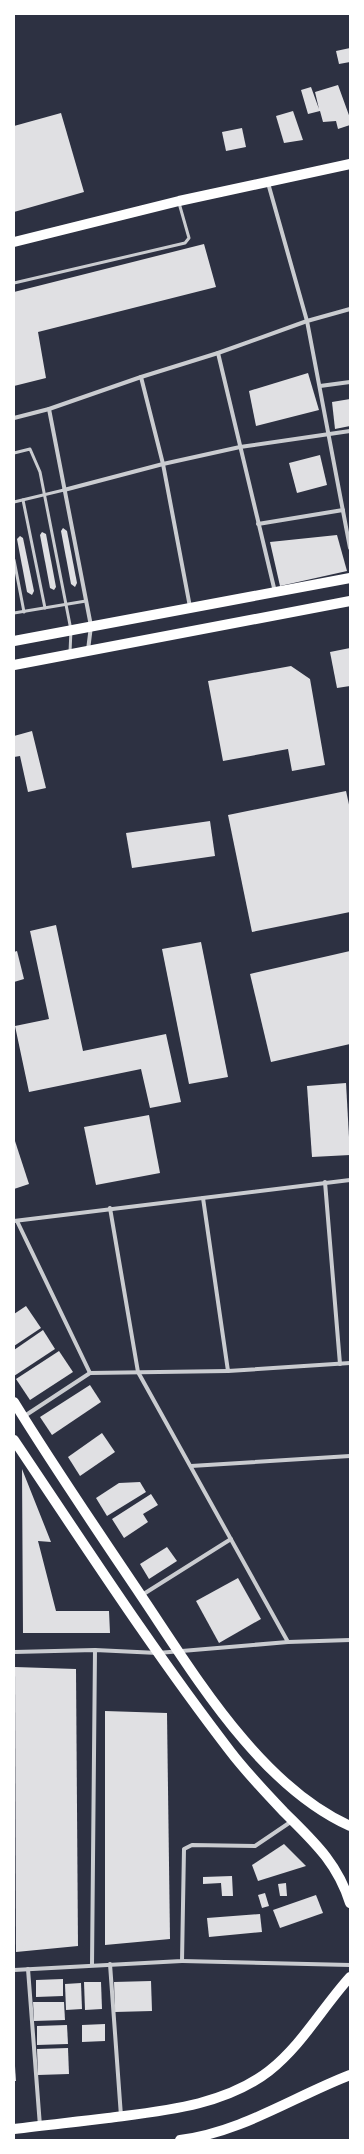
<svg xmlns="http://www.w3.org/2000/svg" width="364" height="2154" viewBox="0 0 364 2154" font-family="Lora,serif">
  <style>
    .building { fill: #e0e0e3 }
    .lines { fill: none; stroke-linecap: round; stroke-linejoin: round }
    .service { stroke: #caccd0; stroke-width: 3 }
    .minor { stroke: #caccd0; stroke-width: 4 }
    .primary { stroke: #fff; stroke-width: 10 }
  </style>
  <rect width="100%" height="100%" fill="#2d3142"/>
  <g class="building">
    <polygon points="350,48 350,62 339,64 336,51"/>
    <polygon points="338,85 350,118 350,125 338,129 336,121 323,122 320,111 308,114 301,90 311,87 319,109 315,92"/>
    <polygon points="293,111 303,140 284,143 276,116"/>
    <polygon points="61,113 84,192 14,212 14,126"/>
    <polygon points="242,128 246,147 226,151 222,132"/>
    <polygon points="204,244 216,287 38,332 46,378 14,386 14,292"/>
    <polygon points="308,373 319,410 256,426 249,391"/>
    <polygon points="350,399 350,426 335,429 332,402"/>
    <polygon points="320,455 327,485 297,493 289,463"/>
    <polygon points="63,528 67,531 77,583 75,587 71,584 61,531"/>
    <polygon points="42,532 46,534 56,587 54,590 50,588 40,535"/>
    <polygon points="337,535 347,571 280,586 270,542"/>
    <polygon points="20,536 23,538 34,591 32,595 27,592 17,539"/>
    <polygon points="350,648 350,686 337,688 330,652"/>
    <polygon points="291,666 310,679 325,765 292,771 288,749 223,761 208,681"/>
    <polygon points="32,731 46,788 28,792 20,756 14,757 14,736"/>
    <polygon points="346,791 350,809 350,912 252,932 228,815"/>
    <polygon points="210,821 215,856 132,868 126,833"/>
    <polygon points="56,925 83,1051 166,1034 181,1102 150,1108 141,1069 29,1092 15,1026 49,1019 30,931"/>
    <polygon points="201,942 228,1077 189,1084 162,949"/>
    <polygon points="17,951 24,979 14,982 14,952"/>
    <polygon points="350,951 350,1044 271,1062 250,974"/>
    <polygon points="346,1083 350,1155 312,1157 307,1086"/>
    <polygon points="149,1115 160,1173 96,1185 84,1127"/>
    <polygon points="14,1138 29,1184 14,1189"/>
    <polygon points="26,1306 41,1328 14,1346 14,1314"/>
    <polygon points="43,1330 55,1349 14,1376 14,1350"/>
    <polygon points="59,1351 73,1372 30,1400 16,1379"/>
    <polygon points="90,1385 101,1402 52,1435 40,1417"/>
    <polygon points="102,1433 115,1452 80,1476 68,1457"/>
    <polygon points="22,1469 51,1542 38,1541 56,1611 109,1611 110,1633 23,1633"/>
    <polygon points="140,1482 146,1492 107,1516 96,1498 119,1483"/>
    <polygon points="151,1494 158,1505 143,1514 148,1522 124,1538 112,1519"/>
    <polygon points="167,1547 177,1561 149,1579 140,1564"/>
    <polygon points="238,1578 261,1619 219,1643 196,1601"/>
    <polygon points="15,1667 76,1669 78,1946 16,1952"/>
    <polygon points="105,1711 167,1713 170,1939 105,1945"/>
    <polygon points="284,1844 306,1866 258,1881 252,1865"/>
    <polygon points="232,1876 233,1896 222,1896 221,1883 203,1884 203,1877"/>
    <polygon points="286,1883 287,1896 280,1896 278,1884"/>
    <polygon points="265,1893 269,1906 262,1908 258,1895"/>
    <polygon points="316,1895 323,1913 280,1928 273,1910"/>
    <polygon points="260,1914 262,1932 209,1937 207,1918"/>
    <polygon points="63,1979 63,1996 36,1997 36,1980"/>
    <polygon points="151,1981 152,2011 115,2012 114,1982"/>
    <polygon points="84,1982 101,1982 102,2009 85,2010"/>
    <polygon points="81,1983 82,2009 66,2010 65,1984"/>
    <polygon points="33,2002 64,2002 65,2020 34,2021"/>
    <polygon points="105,2024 105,2041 82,2042 82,2025"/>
    <polygon points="67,2025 68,2044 37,2045 37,2026"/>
    <polygon points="68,2048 69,2074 38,2075 37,2049"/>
    <polygon points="14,2066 15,2066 16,2081 14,2081"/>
  </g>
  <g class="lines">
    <g class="service">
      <polyline points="14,283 185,243 189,238 179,203"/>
      <polyline points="14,453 30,449 40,472 71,630 70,652"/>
      <polyline points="23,500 45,608"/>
      <polyline points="14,502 64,490"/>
      <polyline points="14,560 24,612"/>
      <polyline points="14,613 86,601"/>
    </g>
    <g class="minor">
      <polyline points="268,183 307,321 350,548"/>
      <polyline points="218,353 275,592"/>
      <polyline points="141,377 163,464 190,607"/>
      <polyline points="320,386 350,382"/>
      <polyline points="49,409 91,626 88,650"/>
      <polyline points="14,418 49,409 141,377 218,353 307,321 350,309"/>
      <polyline points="64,490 163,464 240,447 350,431"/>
      <polyline points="258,524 343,510"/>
      <polyline points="325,1182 340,1364"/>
      <polyline points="203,1198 228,1371 350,1363"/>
      <polyline points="110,1208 138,1372 288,1642"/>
      <polyline points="14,1221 350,1180"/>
      <polyline points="17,1221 90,1373 228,1371"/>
      <polyline points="23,1417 90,1373"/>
      <polyline points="191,1466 350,1456"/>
      <polyline points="142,1595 231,1539"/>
      <polyline points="14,1652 95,1650 158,1653 288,1642 350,1640"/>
      <polyline points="182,1961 350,1965"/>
      <polyline points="110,1964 121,2116"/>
      <polyline points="92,1965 95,1650"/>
      <polyline points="28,1969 40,2126"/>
      <polyline points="14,1970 182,1961 184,1849 192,1845 255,1846 292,1821"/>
    </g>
    <g class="primary">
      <polyline points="14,242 179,201 350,164"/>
      <polyline points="14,641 350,578"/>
      <polyline points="14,665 350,601"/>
      <path d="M14 1402C54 1467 97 1530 140 1594 194 1674 259 1785 350 1826"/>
      <path d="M14 1440C84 1544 153 1651 230 1751 246 1772 265 1792 284 1812 313 1841 337 1862 350 1903"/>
      <path d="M14 2129C45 2125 76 2122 108 2118 162 2111 224 2106 269 2071 302 2045 322 2008 350 1977"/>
      <path d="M180 2140C242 2132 293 2097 350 2075"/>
    </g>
  </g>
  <rect width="364" height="2154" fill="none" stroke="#ffffff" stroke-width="30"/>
</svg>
